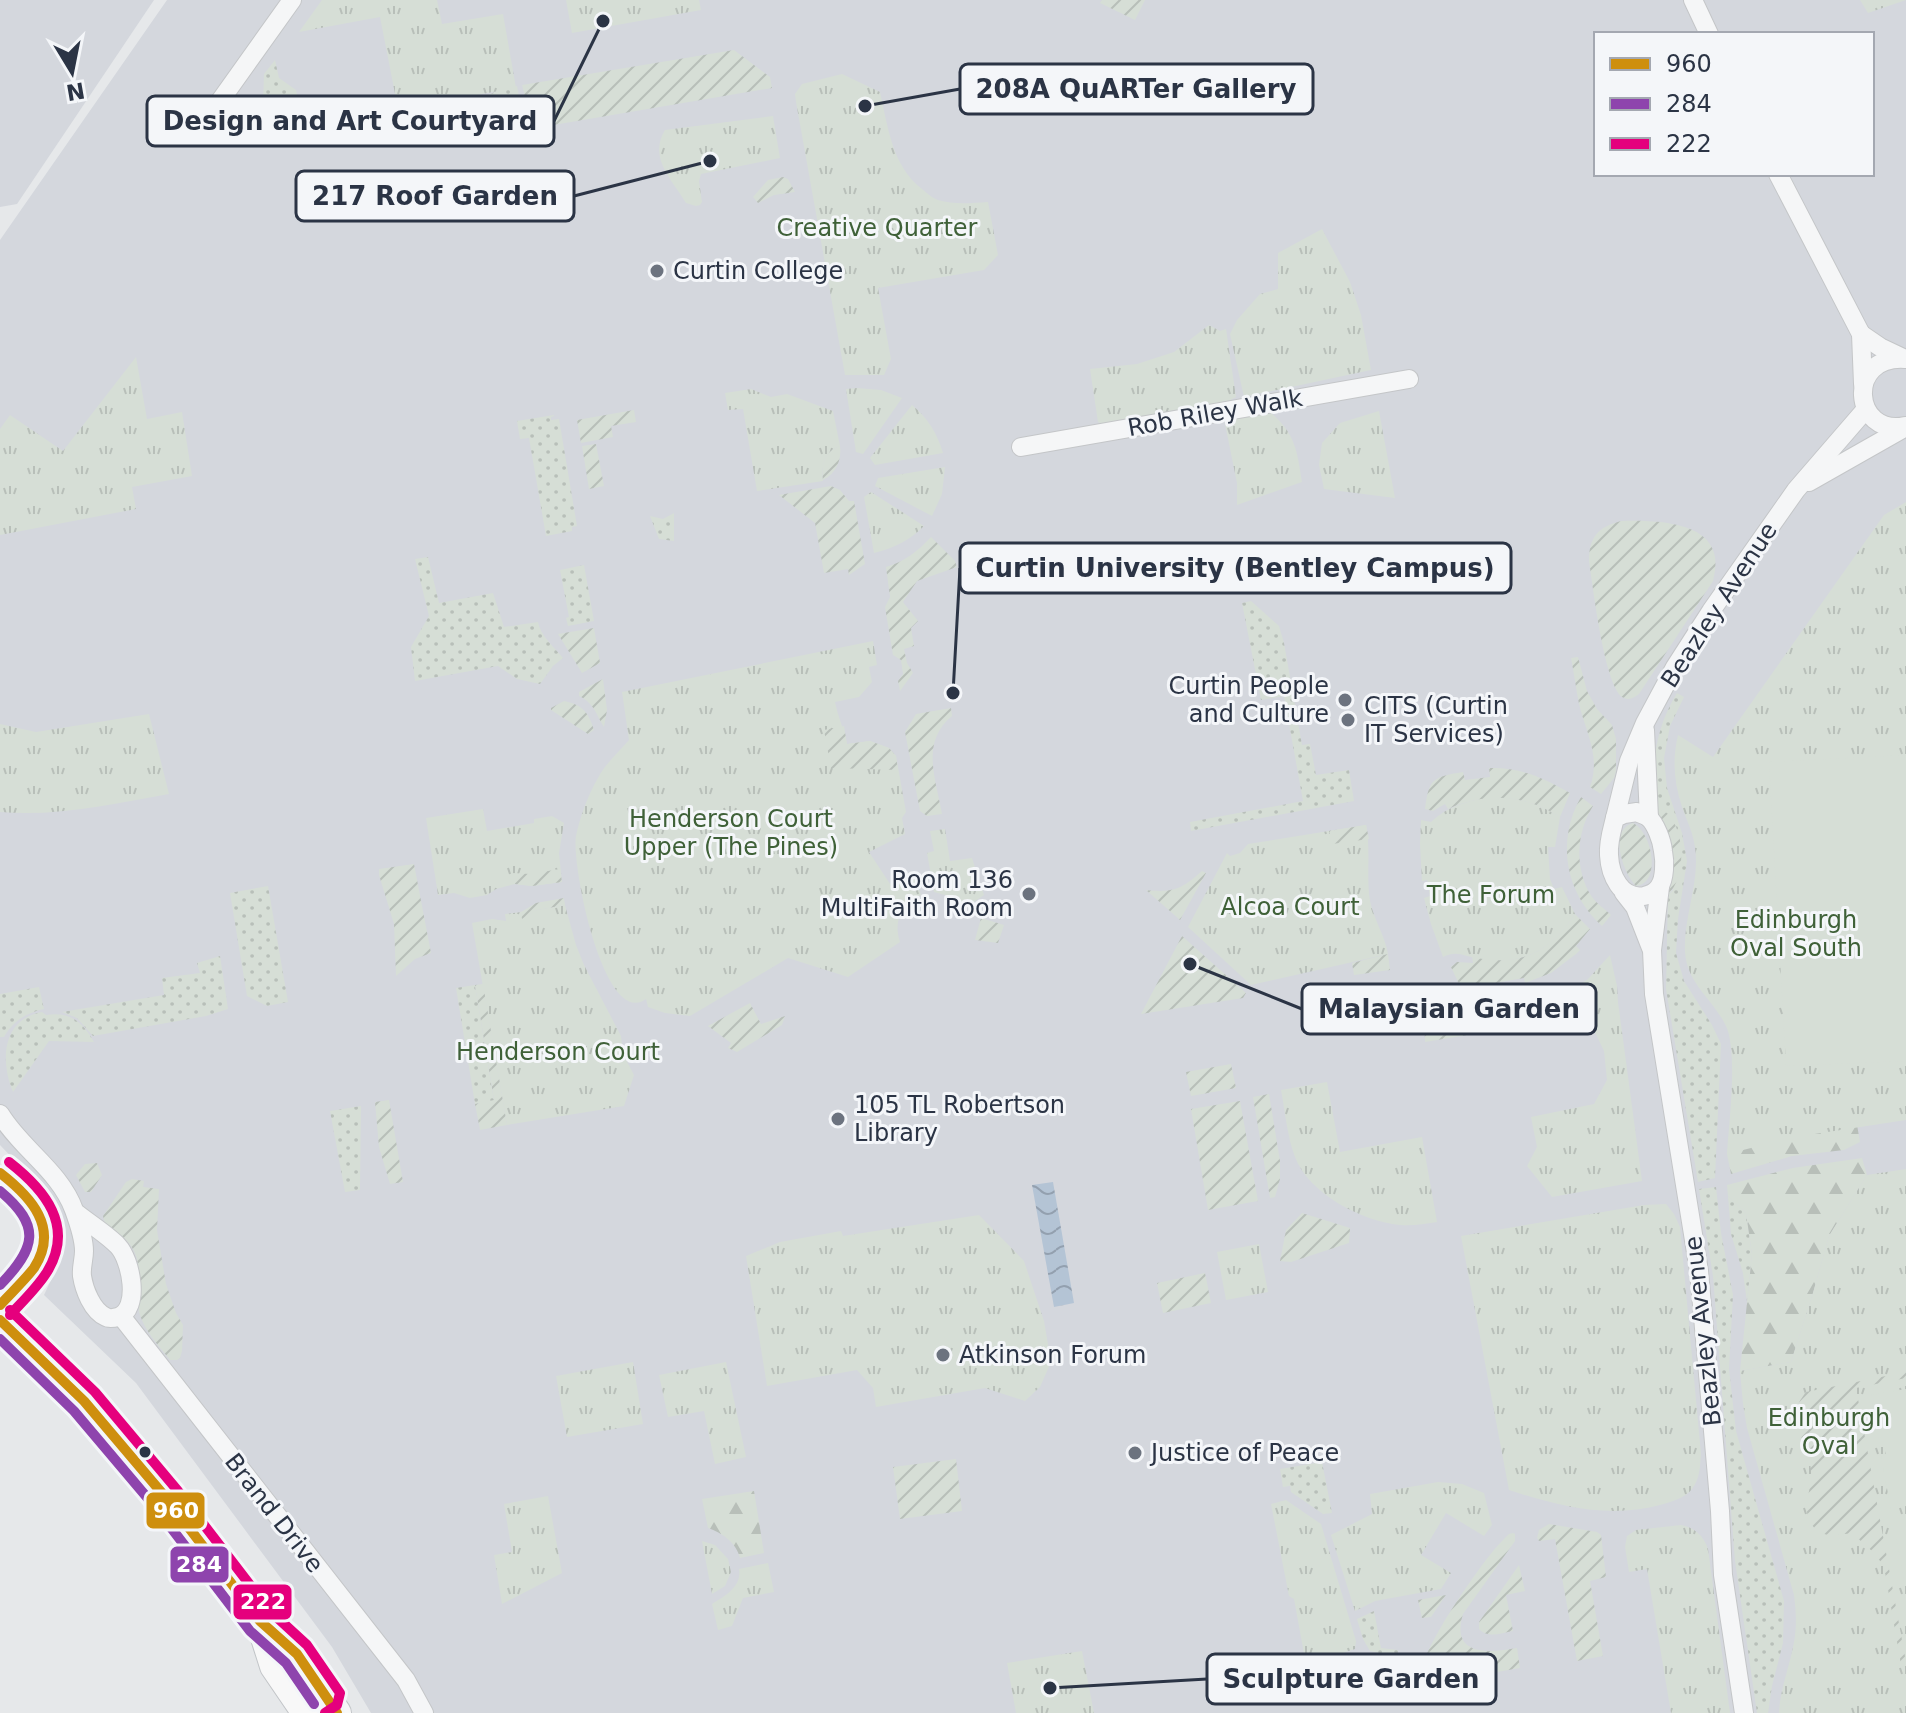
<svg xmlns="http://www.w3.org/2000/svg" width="1906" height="1713" viewBox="0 0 1906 1713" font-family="'DejaVu Sans',sans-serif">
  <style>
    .built { fill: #d4d7dd; fill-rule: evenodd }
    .grass { fill: url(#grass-dots) }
    .forest { fill: url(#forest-firs) }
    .park { fill: url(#park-tufts) }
    .garden { fill: url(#garden-furrows) }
    .pitch { fill: #d6ded6 }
    .water { fill: url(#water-waves) }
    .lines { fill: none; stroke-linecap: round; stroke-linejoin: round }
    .street-casing { stroke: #c4c6c8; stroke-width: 20 }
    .primary-casing { stroke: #c2c5c8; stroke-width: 30 }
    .street { stroke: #f5f6f7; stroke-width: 18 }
    .primary { stroke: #f8f8f8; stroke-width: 28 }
    .bus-1-casing { stroke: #f4f6f9; stroke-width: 16 }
    .bus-2-casing { stroke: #f4f6f9; stroke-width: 16 }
    .bus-3-casing { stroke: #f4f6f9; stroke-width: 16 }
    .bus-1 { stroke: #ce8f0e; stroke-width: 10 }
    .bus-2 { stroke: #8e44ad; stroke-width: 10 }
    .bus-3 { stroke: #e5007d; stroke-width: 10 }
    .poi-dot { fill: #6c737f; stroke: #f4f6f9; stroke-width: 3 }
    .bus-dot { fill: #2b3445; stroke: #f4f6f9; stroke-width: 3 }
    .labels { text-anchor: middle; stroke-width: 6; stroke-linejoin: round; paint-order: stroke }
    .park-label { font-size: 24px; fill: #3f6138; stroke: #f4f6f9 }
    .poi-label { font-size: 24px; fill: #2b3445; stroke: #f4f6f9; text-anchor: start }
    .street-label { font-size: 24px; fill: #2b3445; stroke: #f4f6f9 }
    .leader { fill: none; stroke: #2b3445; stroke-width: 3 }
    .callout-dot { fill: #2b3445; stroke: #f4f6f9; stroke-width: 3 }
    .callout { fill: #f4f6f9; stroke: #2b3445; stroke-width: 3 }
    .callout-label { font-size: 26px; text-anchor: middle; font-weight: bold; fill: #2b3445 }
    .line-badge { stroke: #f4f6f9; stroke-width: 3 }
    .badge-label { font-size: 22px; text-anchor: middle; font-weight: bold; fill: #fff }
  </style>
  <defs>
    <pattern id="grass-dots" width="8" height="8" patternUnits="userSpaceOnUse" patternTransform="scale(2)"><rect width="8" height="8" fill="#d6ded6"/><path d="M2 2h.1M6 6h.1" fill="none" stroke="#b8bfb9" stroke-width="1.8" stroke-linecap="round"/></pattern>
    <pattern id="forest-firs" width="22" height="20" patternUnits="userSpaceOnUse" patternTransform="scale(2)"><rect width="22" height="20" fill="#d6ded6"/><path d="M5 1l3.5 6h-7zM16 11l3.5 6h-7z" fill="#b8bfb9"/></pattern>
    <pattern id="park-tufts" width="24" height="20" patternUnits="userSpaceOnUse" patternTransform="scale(2)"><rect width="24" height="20" fill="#d6ded6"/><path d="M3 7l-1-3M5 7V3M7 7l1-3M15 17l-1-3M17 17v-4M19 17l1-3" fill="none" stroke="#b8bfb9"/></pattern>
    <pattern id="garden-furrows" width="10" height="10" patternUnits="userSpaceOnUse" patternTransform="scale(2)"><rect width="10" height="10" fill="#d6ded6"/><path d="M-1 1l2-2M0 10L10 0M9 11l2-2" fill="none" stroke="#b8bfb9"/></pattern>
    <pattern id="water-waves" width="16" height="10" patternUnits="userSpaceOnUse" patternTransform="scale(2)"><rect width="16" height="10" fill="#b4c4d5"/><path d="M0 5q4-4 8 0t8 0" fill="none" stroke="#93a0af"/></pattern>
  </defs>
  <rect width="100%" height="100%" fill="#e6e8ea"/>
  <g class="built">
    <polygon points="0,0 154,0 17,204 0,207"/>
    <path d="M167 0H1906V1713H371L332 1647 136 1383 44 1295 60 1261 63 1241 60 1221 46 1193 0 1145V240ZM1596 34H1872V174H1596Z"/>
  </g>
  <g class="grass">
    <polygon points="275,60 279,78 296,90 303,124 301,125 301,128 263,104 264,74"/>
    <path d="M517 86 522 111 520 116 515 114 513 117 517 121 515 124C506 124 498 125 490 123 469 116 457 106 434 110V109L469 103 502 89Z"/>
    <polygon points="554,415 554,416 551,417 551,420 559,419 577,526 572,527 572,531 546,536 529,438 520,439 517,421"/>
    <polygon points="674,513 674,541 659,539 650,516 663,519"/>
    <path d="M428 557 439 603 493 593 504 627 538 622C540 635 554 647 563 658L553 666 540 684 517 679 498 666 415 681 411 647 429 616 415 559Z"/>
    <polygon points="584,565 594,621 568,626 566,618 569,617 560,570"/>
    <polygon points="1251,601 1279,626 1284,643 1302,745 1310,744 1316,775 1349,770 1354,801 1191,831 1190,822 1303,801 1284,696 1261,700 1242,603"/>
    <path d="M1677 693 1684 697 1670 726 1664 758 1667 788 1682 833 1687 861 1678 919 1676 953 1684 981 1712 1025 1721 1044 1715 1178 1698 1182 1666 989 1668 895 1673 890C1658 820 1637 759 1677 693Z"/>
    <polygon points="268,886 288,1002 267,1006 247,996 230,893"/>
    <polygon points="220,956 228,1009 206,1016 93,1036 77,1018 62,1012 164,995 162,978 200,973 197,963"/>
    <polygon points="475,985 494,1101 475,1104 456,988"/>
    <path d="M39 987 44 1009C26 1013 13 1021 4 1037H0V994Z"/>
    <path d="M42 1012 46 1015C70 1011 83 1022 94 1042L49 1041 13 1092C0 1061 2 1019 42 1012Z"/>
    <polygon points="361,1106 360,1190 345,1192 330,1111"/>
    <polygon points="1716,1187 1721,1233 1733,1295 1729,1369 1736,1431 1784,1601 1783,1643 1772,1686 1768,1713 1757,1713 1735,1561 1713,1276 1699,1189"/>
    <polygon points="1728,1196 1746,1213 1752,1254 1747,1302 1743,1273 1731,1234"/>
    <polygon points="1322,1462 1332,1513 1323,1514 1291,1492 1290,1486 1283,1487 1280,1469"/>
    <polygon points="1374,1611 1381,1648 1398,1650 1398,1656 1394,1661 1383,1654 1370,1651 1363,1639 1357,1619"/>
  </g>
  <g class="forest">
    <polygon points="1755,1092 1856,1119 1860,1142 1844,1150 1792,1156 1731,1174 1727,1154"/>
    <polygon points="1862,1158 1867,1175 1829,1236 1813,1293 1791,1362 1740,1371 1752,1254 1746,1213 1728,1196 1727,1185 1793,1168"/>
    <path d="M754 1491 764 1553 740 1558C736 1542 722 1533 708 1528L702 1499Z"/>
  </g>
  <g class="park">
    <polygon points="322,0 437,0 442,24 503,14 516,88 398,109 380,17 299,32"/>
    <polygon points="566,0 699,0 701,10 572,33"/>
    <polygon points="1860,0 1906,0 1868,13"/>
    <path d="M842 74 880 92C888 127 892 166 922 189 927 193 932 198 938 200 954 205 972 203 988 202L998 255 984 270 878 288 891 359 884 375H845L796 102 795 94 802 84Z"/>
    <path d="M773 116 780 158 701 174 699 181 702 202 700 205 696 206 686 203C672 179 648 158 665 130Z"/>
    <polygon points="1322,229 1350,282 1361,315 1371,370 1244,397 1230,334 1237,320 1260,294 1278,289 1278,253"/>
    <polygon points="1209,325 1220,331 1226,329 1236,397 1217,407 1103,425 1098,422 1090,369 1137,364 1174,352"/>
    <polygon points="136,357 147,419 182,412 192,476 132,487 136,509 0,535 0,429 10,415 63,451"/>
    <polygon points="857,388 881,390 902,398 863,454 856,452 846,389"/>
    <path d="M751 389 771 397 787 394 833 411 840 446C824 452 821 465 823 481L757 491 743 409 728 410 725 393Z"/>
    <path d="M912 405C928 418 937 433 943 453L875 465 870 458Z"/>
    <polygon points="1379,411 1395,498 1324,489 1319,465 1322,443 1340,423"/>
    <path d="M1270 412C1295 433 1297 450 1302 482L1237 505V483L1224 419Z"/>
    <polygon points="945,467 942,494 932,516 875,486 878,478"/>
    <path d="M871 492 924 526C910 540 894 548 874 553L864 497Z"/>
    <path d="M1906 502V1120L1795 1137 1727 1154C1729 1123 1738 1052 1726 1026 1713 999 1687 984 1685 952 1683 915 1702 879 1694 842 1692 830 1686 819 1682 807 1674 783 1672 760 1678 735L1713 757 1884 515Z"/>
    <path d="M873 641 877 665 869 667 872 682 859 697 835 702C838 717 844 729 847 744L870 741 889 748 896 756 906 812 902 818 905 834 869 852 890 884 912 871 921 895C901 904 893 922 900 942L848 977 788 958 690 1016 665 1013 648 1007 646 999C604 1030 571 864 576 836 580 817 588 795 598 778 605 764 619 752 629 740L622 692Z"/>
    <path d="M149 714 169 794C113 804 56 817 0 812V724L36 732Z"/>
    <path d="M1488 797C1515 797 1537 802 1560 817L1555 847H1548L1550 879 1554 889 1562 887 1575 914C1551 950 1524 966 1479 959 1464 956 1457 950 1443 957L1431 924 1424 898 1430 896 1427 880 1422 881 1420 844 1421 820 1431 822C1448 806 1466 802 1488 797Z"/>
    <polygon points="483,809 487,831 534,823 534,819 552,816 564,823 559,853 562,882 532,886 515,884 496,889 487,895 470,898 454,893 438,895 426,818"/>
    <path d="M1366 825C1371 850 1366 876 1370 901 1374 920 1385 936 1388 954L1251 985 1188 927 1227 853 1230 856 1240 853 1248 844Z"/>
    <polygon points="945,829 950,861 972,858 984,895 964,909 952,897 934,892 927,853 934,851 930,831"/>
    <polygon points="565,905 576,945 584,965 621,1036 623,1054 634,1075 624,1106 507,1125 472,923 492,919 506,921 505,914 521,912 523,918 537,910"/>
    <polygon points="1610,955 1617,986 1618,1002 1642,1181 1552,1197 1527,1166 1537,1147 1531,1117 1594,1104 1607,1080 1604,1051 1595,1032 1577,1020 1542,1026 1537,1006 1567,993 1588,979"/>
    <path d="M1327 1082 1340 1152 1422 1137 1437 1222C1424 1224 1413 1226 1400 1225 1362 1221 1309 1194 1295 1157 1287 1136 1285 1111 1281 1090Z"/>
    <path d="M1906 1169V1713H1779C1780 1688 1790 1666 1794 1642 1797 1626 1796 1611 1794 1595L1747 1428 1743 1404 1740 1371 1791 1362 1813 1293 1829 1236 1867 1175Z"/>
    <path d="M1666 1204 1674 1214 1680 1227 1701 1454C1700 1466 1700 1479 1692 1489 1685 1498 1671 1502 1660 1505 1608 1519 1558 1506 1509 1490L1461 1236 1644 1205Z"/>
    <polygon points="979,1215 1024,1261 1044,1321 1051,1362 1040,1387 1025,1401 985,1388 876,1407 873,1388 857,1370 767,1386 746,1256 780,1242 841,1231 843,1236"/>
    <polygon points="1259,1244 1268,1292 1226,1300 1217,1252"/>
    <polygon points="633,1362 643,1424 567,1437 556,1376"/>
    <polygon points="726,1362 746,1457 715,1464 704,1411 668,1417 659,1375"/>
    <polygon points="1438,1482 1462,1484 1484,1493 1492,1525 1484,1536 1446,1513 1421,1555 1451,1573 1441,1589 1375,1601 1355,1611 1331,1535 1372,1514 1370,1494"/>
    <polygon points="548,1496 562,1573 502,1604 494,1555 512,1552 504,1504"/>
    <path d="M1286 1500 1321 1524 1356 1641 1355 1649C1337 1653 1325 1666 1307 1670L1294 1599 1289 1596 1271 1504Z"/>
    <path d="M1681 1525C1695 1528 1703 1535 1708 1549L1730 1713H1671L1647 1569 1629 1572 1625 1547 1627 1536 1636 1530Z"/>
    <polygon points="702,1541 715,1545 728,1559 731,1572 725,1586 712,1594"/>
    <path d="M768 1563 774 1592 743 1598 732 1626 718 1630 712 1604C725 1596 742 1587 739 1569Z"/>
    <polygon points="1082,1651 1094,1713 1016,1713 1007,1663"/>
  </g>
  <g class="garden">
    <polygon points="1102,0 1145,0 1135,20 1100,3"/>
    <polygon points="734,50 770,77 772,88 524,130 523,125 529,112 522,85"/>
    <polygon points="783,177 788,179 795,192 774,195 758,203 753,197 768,180"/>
    <polygon points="634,410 636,422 611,426 613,437 581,443 577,420"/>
    <polygon points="596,444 604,486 589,489 582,446"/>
    <path d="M840 446C842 459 836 474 823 480 821 465 824 452 840 446Z"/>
    <polygon points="831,486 840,490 849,501 854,501 865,564 849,575 848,569 824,573 815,523 779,495"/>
    <path d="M1621 521C1662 520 1730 522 1713 581L1639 694C1633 698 1629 701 1622 697 1604 683 1593 587 1589 561 1589 537 1598 527 1621 521Z"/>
    <path d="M931 537 955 561 957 567 917 581 903 602 918 621 911 628 914 646 904 649 907 663 913 673 900 691 898 681 903 674 901 660 893 655 885 607 890 597 886 567C904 562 918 551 931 537Z"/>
    <polygon points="594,628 600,663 582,673 558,634"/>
    <path d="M1578 657 1587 691 1597 709 1612 725 1616 739V771L1614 778 1601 794 1590 787C1601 756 1586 733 1579 704 1576 689 1574 673 1571 658Z"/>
    <path d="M603 679 607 710 604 727C596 714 594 703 579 696V692Z"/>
    <path d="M564 701C583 705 588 712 594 730L588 734 551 710V708Z"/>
    <path d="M951 708 952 716C920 742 936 779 942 814L927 816 920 811 905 732 916 714Z"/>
    <polygon points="844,726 847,744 870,741 889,748 896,756 898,770 831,768 824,730"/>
    <path d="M1489 768C1520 767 1544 778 1570 793L1560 817C1524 794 1486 792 1448 809L1445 804 1433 811 1425 809C1429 779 1432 777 1463 772L1465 780 1490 777Z"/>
    <path d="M1581 797 1593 806C1576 833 1574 869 1592 897 1597 904 1605 909 1611 915L1602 926C1565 893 1556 840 1581 797Z"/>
    <path d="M1655 807C1658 808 1665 812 1667 813 1686 832 1686 877 1668 895V878Z"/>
    <path d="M1633 823C1652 832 1662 883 1636 886 1623 873 1608 830 1633 823Z"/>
    <polygon points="1366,825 1369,839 1332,844 1329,831"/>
    <polygon points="414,864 431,953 415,959 396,976 394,924 379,875 379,869"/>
    <polygon points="560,869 562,882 532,886 515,884 513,873 530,874"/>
    <path d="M1202 871 1206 873 1180 920 1146 890C1173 893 1182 889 1202 871Z"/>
    <polygon points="564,898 565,905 537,910 522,919 521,912 536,903"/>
    <path d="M1575 914 1590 929 1576 946 1580 950 1576 954 1551 973 1525 983 1524 978 1495 983 1496 992H1481L1464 987 1458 982 1451 967 1457 962 1473 963 1472 957C1520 967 1548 954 1575 914Z"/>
    <polygon points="981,918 1004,925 998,943 975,940"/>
    <polygon points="1182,936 1246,993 1243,998 1141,1014"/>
    <polygon points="1388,954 1390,970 1354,975 1352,963"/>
    <polygon points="483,984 507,1125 480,1130 475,1104 494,1100 475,985"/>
    <polygon points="1423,994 1467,1008 1501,1010 1505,1029 1425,1042"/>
    <polygon points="750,1003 761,1024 785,1016 782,1025 737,1052 728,1048 731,1043 708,1026"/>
    <polygon points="1231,1064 1236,1088 1191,1096 1186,1072"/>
    <polygon points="1269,1094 1280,1161 1280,1179 1275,1197 1270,1198 1253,1097"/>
    <polygon points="389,1100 403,1182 390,1184 379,1147 375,1102"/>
    <polygon points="1240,1101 1258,1201 1208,1210 1191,1109"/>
    <polygon points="97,1163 102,1175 91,1192 85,1192 76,1175 85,1164"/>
    <path d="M132 1179 144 1181 143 1187 159 1189 157 1230 166 1284 176 1313 183 1325 182 1351 180 1358 177 1360H170C158 1345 144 1330 139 1312 138 1303 139 1295 139 1286 140 1252 133 1242 105 1224L103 1216 126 1182Z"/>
    <polygon points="1302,1213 1350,1228 1349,1243 1291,1262 1280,1261 1286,1230"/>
    <polygon points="1205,1273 1211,1303 1163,1313 1157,1283"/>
    <path d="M1906 1372V1378L1856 1388 1906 1662V1665H1901L1884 1566 1873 1552 1852 1533C1837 1535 1822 1539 1812 1525 1801 1510 1811 1492 1811 1475 1812 1453 1797 1436 1796 1414 1796 1405 1801 1399 1806 1392Z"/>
    <polygon points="956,1459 962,1511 900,1519 893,1467"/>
    <polygon points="1549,1524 1597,1532 1601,1535 1606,1577 1590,1581 1603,1656 1577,1661 1555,1539 1539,1541 1537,1538 1539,1530"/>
    <path d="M1513 1533 1515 1534V1541L1463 1614C1450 1657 1490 1653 1517 1648L1520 1668 1428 1684 1420 1683 1414 1685C1427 1647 1447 1615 1470 1582 1482 1565 1494 1548 1509 1534Z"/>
    <path d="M1519 1565 1525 1591 1506 1595 1513 1631C1501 1633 1489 1639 1479 1629V1622Z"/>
    <polygon points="1446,1595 1431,1617 1422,1618 1418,1600"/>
  </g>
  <g class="pitch">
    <polygon points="1906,755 1906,1061 1786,1066 1769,762"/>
    <polygon points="1906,1389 1906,1506 1891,1509 1881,1457 1886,1456 1885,1447 1880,1447 1871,1395"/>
    <polygon points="1906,1527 1906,1581 1904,1581 1895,1529"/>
  </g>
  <polygon class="water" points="1053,1182 1074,1303 1054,1307 1032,1185"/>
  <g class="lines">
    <defs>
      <g id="street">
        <polyline points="1693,0 1709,34"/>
        <polyline points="210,115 292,0"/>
        <polyline points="1778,174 1861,334 1863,384"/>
        <polyline points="1861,334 1880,347 1903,358"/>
        <path d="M1905 359C1845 355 1853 437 1905 426"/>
        <polyline points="1021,447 1409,379"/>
        <polyline points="1809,482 1906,427"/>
        <polyline points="1645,730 1649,818"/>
        <path d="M1637 812C1640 814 1645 815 1648 817 1656 824 1662 841 1663 851 1665 861 1665 879 1659 887 1656 892 1649 895 1644 896 1621 900 1610 875 1609 855 1608 842 1612 830 1615 818L1624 814Z"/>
        <polyline points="1615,818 1629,761 1645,723 1675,667 1711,611 1796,490 1866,409"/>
        <polyline points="1660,887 1652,950 1654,994 1699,1271 1720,1511 1723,1575 1744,1713"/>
        <polyline points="1624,893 1635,907 1651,948"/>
        <path d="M0 1114C21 1149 60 1171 74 1210 78 1221 84 1239 84 1251 84 1260 81 1267 82 1276 84 1289 92 1311 106 1317 109 1319 114 1318 118 1317 141 1309 131 1260 118 1246 108 1235 87 1222 75 1212"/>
        <polyline points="121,1316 406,1680 424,1713"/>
      </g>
      <g id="primary">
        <polyline points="0,1320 84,1401 167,1499 260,1621 297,1654 337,1713"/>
        <polyline points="260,1622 274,1666 306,1713"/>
      </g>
    </defs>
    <use href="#street" class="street-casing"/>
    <use href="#primary" class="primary-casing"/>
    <use href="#street" class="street"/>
    <use href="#primary" class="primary"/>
    <defs>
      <g id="bus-1">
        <path d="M0 1173C31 1197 60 1228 34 1268 24 1281 11 1293 0 1305"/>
        <polyline points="0,1320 84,1401 167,1499 260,1621 297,1654 337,1713"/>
      </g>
      <g id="bus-2">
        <path d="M0 1191C42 1226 36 1248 0 1285"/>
        <polyline points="0,1339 74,1411 156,1508 250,1631 286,1663 314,1704"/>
      </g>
      <g id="bus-3">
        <path d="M9 1162C45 1190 75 1226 47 1272 37 1288 23 1301 10 1315"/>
        <polyline points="10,1310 95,1392 178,1491 270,1611 307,1645 340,1693 337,1705 325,1713"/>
      </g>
    </defs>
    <use href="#bus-1" class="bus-1-casing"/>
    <use href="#bus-2" class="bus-2-casing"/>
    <use href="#bus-3" class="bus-3-casing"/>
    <use href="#bus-1" class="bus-1"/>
    <use href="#bus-2" class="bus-2"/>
    <use href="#bus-3" class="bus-3"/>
  </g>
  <g class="poi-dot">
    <circle cx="657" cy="271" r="8"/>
    <circle cx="1345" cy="700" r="8"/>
    <circle cx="1348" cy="720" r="8"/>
    <circle cx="1029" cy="894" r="8"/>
    <circle cx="838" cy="1119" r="8"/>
    <circle cx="943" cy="1355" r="8"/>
    <circle cx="1135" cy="1453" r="8"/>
  </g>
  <circle class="bus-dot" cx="145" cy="1452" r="7"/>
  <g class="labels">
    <g class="park-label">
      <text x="877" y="236">Creative Quarter</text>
      <text x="731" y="827">Henderson Court<tspan x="731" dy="28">Upper (The Pines)</tspan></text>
      <text x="1491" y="903">The Forum</text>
      <text x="1290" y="915">Alcoa Court</text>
      <text x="1796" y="928">Edinburgh<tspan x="1796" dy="28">Oval South</tspan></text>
      <text x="558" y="1060">Henderson Court</text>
      <text x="1829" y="1426">Edinburgh<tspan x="1829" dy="28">Oval</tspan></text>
    </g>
    <g class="poi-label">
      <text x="673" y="279">Curtin College</text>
      <text x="1329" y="694" text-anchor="end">Curtin People<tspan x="1329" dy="28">and Culture</tspan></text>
      <text x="1364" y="714">CITS (Curtin<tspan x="1364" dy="28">IT Services)</tspan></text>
      <text x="1013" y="888" text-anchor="end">Room 136<tspan x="1013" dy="28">MultiFaith Room</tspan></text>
      <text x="854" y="1113">105 TL Robertson<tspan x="854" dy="28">Library</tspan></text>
      <text x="959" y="1363">Atkinson Forum</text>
      <text x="1151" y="1461">Justice of Peace</text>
    </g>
    <g class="street-label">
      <text transform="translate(1215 413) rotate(-10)" y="8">Rob Riley Walk</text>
      <text transform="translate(1719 605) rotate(-57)" y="8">Beazley Avenue</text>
      <text transform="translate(1703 1331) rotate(-96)" y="8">Beazley Avenue</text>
      <text transform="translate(274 1513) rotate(52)" y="8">Brand Drive</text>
    </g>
  </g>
  <path class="leader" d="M865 106L960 89M603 21L554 121M710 161L574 196M953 693L960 568M1190 964L1302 1009M1050 1688L1207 1679"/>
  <g class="callout-dot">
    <circle cx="865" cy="106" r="8"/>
    <circle cx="603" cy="21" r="8"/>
    <circle cx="710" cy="161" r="8"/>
    <circle cx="953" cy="693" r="8"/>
    <circle cx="1190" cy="964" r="8"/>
    <circle cx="1050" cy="1688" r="8"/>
  </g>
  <g class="callout">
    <rect x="960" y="64" width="353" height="50" rx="8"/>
    <rect x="147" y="96" width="407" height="50" rx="8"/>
    <rect x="296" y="171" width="278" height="50" rx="8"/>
    <rect x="960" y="543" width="551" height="50" rx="8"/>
    <rect x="1302" y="984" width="294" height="50" rx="8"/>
    <rect x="1207" y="1654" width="289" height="50" rx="8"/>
  </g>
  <g class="callout-label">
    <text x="1136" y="98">208A QuARTer Gallery</text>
    <text x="350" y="130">Design and Art Courtyard</text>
    <text x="435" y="205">217 Roof Garden</text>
    <text x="1235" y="577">Curtin University (Bentley Campus)</text>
    <text x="1449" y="1018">Malaysian Garden</text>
    <text x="1351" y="1688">Sculpture Garden</text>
  </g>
  <g class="line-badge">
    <rect x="145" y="1491" width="61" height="39" rx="8" fill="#ce8f0e"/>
    <rect x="169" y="1545" width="61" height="39" rx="8" fill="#8e44ad"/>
    <rect x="232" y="1583" width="61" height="38" rx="8" fill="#e5007d"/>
  </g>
  <g class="badge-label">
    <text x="176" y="1518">960</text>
    <text x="199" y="1572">284</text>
    <text x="263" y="1609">222</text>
  </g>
  <rect x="1594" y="32" width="280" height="144" fill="#f4f6f9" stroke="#a4a8b1" stroke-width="2"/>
  <rect x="1610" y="58" width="40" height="12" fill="#ce8f0e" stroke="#a4a8b1" stroke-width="2"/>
  <text x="1666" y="72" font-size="24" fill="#2b3445">960</text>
  <rect x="1610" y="98" width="40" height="12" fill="#8e44ad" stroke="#a4a8b1" stroke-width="2"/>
  <text x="1666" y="112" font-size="24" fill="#2b3445">284</text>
  <rect x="1610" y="138" width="40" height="12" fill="#e5007d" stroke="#a4a8b1" stroke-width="2"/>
  <text x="1666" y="152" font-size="24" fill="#2b3445">222</text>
  <g transform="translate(72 72) rotate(170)" stroke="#f4f6f9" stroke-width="6" paint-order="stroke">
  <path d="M0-6L14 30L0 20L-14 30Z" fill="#2b3445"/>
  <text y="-12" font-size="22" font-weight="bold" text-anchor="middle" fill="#2b3445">N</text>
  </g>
</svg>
